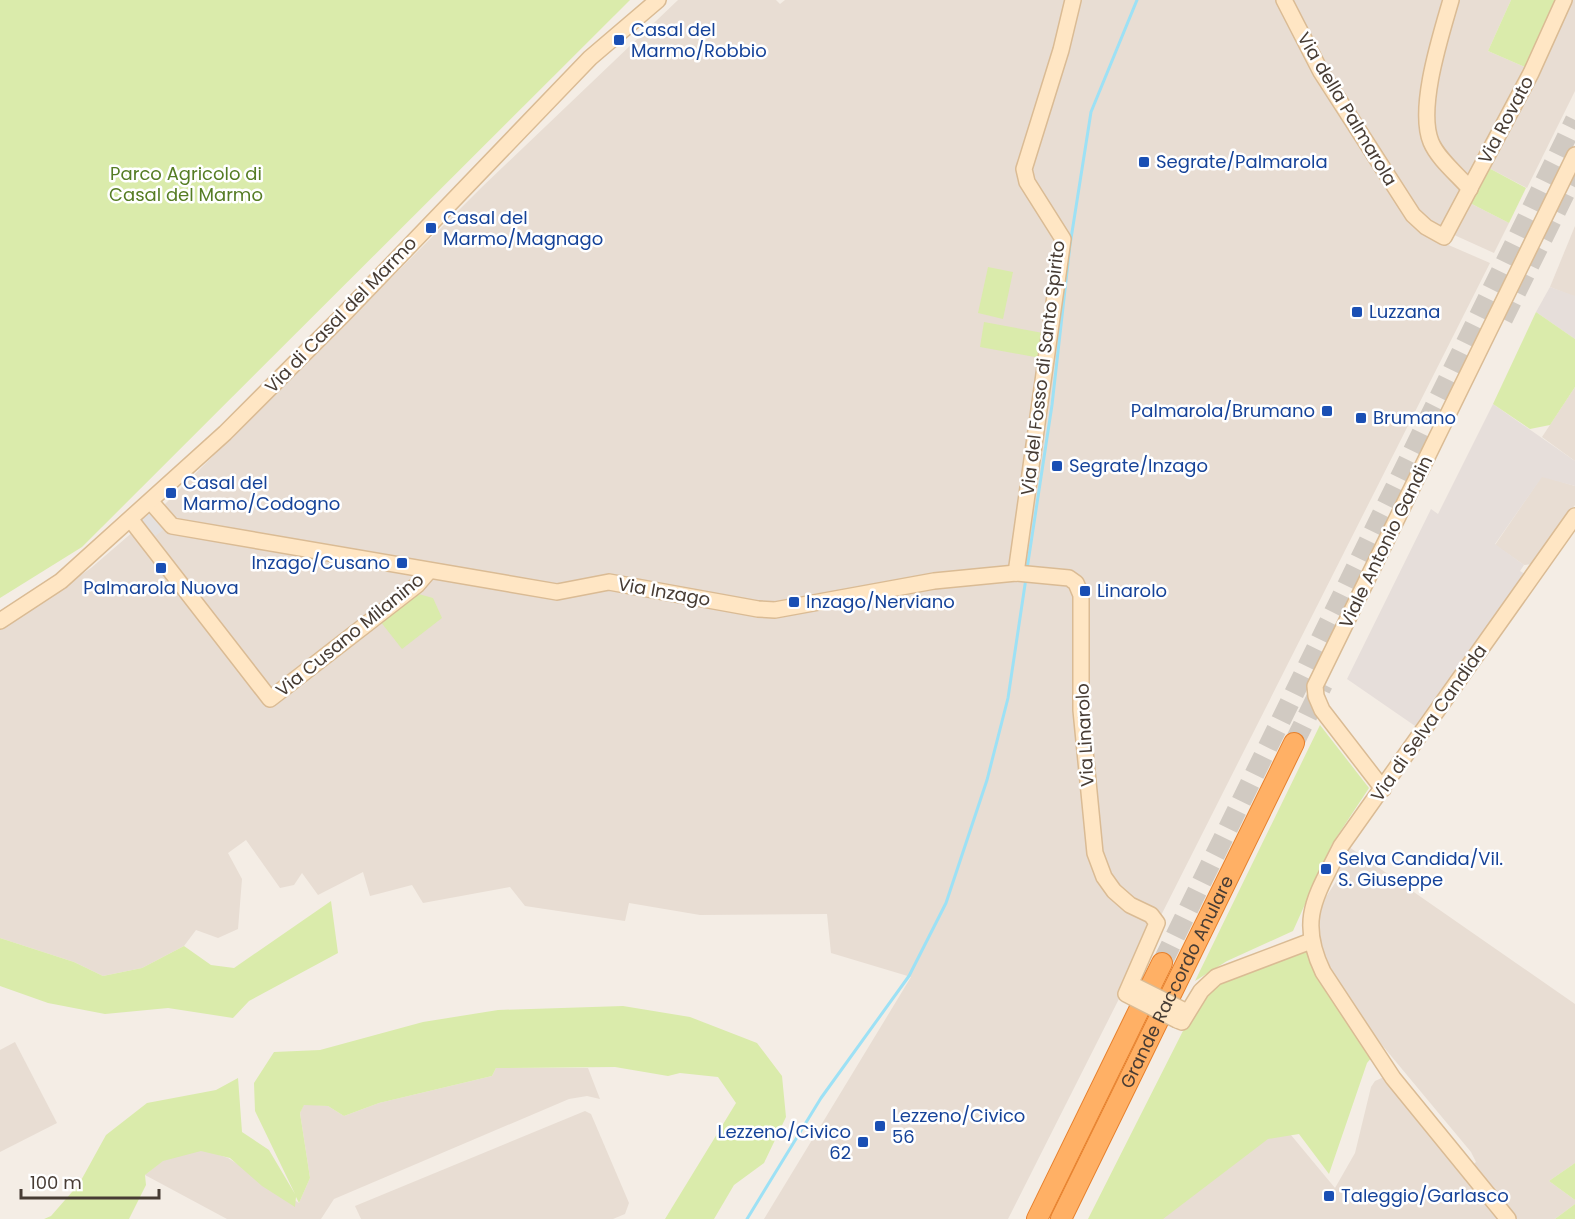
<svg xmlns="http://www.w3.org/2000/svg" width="1575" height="1219" viewBox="0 0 1575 1219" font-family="Poppins,sans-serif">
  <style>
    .residential { fill: #e8ddd3 }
    .industrial { fill: #e6deda }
    .green { fill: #daebab }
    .parking { fill: #e4e0de }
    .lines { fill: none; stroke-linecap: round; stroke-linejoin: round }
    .stream { stroke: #9de1f5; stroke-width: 3 }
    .highway-tunnel { stroke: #d1cac2; stroke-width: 20; stroke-dasharray: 20 10; stroke-linecap: butt }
    .secondary-casing { stroke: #dabb94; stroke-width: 18 }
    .highway-casing { stroke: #e7802c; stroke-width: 22 }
    .secondary { stroke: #ffe6c4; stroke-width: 15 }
    .highway { stroke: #ffb065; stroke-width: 20 }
    .secondary-bridge-casing { stroke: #dabb94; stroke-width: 18; stroke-linecap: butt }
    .secondary-bridge { stroke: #ffe6c4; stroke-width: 15 }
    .transit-dot { fill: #1a4fb4; stroke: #fff; stroke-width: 2 }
    .labels { text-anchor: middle; stroke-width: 5; stroke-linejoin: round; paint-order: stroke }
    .transit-label { font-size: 18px; fill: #164399; stroke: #fff; text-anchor: start }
    .street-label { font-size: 18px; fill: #473c34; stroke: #fff }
    .park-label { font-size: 18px; fill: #557c24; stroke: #fff }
  </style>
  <rect width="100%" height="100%" fill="#f4ede5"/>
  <g class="residential">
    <polygon points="678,0 776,0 780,4 785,0 1276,0 1339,115 1413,225 1437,240 1490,263 1008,1219 764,1219 911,977 831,953 827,914 700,915 629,903 625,921 525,906 510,887 423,903 412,885 370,896 363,872 318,895 302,873 294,885 280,888 246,840 228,853 242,879 238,929 218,938 196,930 184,946 142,968 103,976 74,962 0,938 0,630 91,568 163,506 483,186"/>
    <polygon points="1291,0 1445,0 1422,89 1425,147 1464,189 1441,228 1431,225 1415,210 1363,130"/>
    <polygon points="1456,0 1511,0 1488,51 1527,68 1471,178 1464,175 1437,141 1432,82"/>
    <polygon points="1571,0 1575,0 1575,91 1527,188 1487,167"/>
    <polygon points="1468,202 1509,223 1494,253 1452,234"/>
    <polygon points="1575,226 1575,297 1550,287"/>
    <polygon points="1575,387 1575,461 1542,437"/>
    <polygon points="1542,476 1575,486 1575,505 1533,564 1524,565 1495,545"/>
    <polygon points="1349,847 1575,1004 1575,1163 1549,1181 1575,1200 1575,1204 1555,1219 1091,1219 1197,1022 1335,1188 1355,1153 1371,1087 1375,1081 1384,1077 1462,1174 1476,1162 1471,1152 1362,1021 1323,960 1316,921 1324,900 1337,880 1340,863"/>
    <polygon points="15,1042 57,1123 0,1152 0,1050"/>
    <polygon points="496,1068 588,1068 600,1099 587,1096 569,1099 334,1199 321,1219 227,1219 145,1175 163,1160 201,1149 228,1158 299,1203 310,1178 300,1113 304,1104 328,1106 344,1116 379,1103 492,1076"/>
    <polygon points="585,1111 591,1114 629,1203 625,1214 613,1219 361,1219 355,1206"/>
  </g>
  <g class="industrial">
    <polygon points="1550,287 1575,296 1575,339 1536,312"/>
    <polygon points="1493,404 1575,461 1575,486 1542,477 1495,544 1524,565 1520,571 1525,574 1418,728 1347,679 1431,509 1438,514"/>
  </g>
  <g class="green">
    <polygon points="0,0 630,0 82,547 0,598"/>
    <polygon points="1511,0 1558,0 1527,68 1488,51"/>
    <polygon points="1487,167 1526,188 1509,223 1468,202"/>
    <polygon points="988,267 1013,272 1003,319 978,313"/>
    <polygon points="1536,312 1575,339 1575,387 1550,425 1530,429 1493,404"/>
    <polygon points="984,322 1043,333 1040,358 980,347"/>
    <polygon points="415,593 433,598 442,618 402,649 380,621"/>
    <polygon points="1320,725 1369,788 1332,844 1293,931 1227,961 1195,981"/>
    <polygon points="331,901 338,953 249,1001 233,1018 168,1008 105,1014 48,1003 0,986 0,938 74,962 103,976 142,968 184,946 211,965 234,968"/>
    <polygon points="1306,946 1373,1056 1367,1063 1329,1174 1299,1134 1268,1139 1163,1219 1088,1219 1186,1025 1209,990 1229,976"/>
    <polygon points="623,1006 690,1017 757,1043 782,1076 786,1117 764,1163 734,1185 714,1219 665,1219 736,1103 718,1077 680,1073 668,1076 615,1067 496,1068 492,1076 379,1103 344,1116 328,1106 304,1105 300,1113 310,1178 299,1203 296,1197 295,1207 262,1186 230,1158 201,1151 163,1161 145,1175 146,1185 129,1219 44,1219 51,1216 79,1184 106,1135 147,1103 216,1090 238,1078 242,1132 269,1150 295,1194 255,1111 254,1083 274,1052 320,1050 423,1022 498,1010"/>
    <polygon points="1575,1163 1575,1200 1549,1181"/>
    <polygon points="1575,1204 1575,1219 1555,1219"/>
  </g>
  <polygon class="parking" points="153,507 169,525 152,539 137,521"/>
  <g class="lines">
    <g class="stream">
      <polyline points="1027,569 1052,405 1070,245 1091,112 1137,0"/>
      <polyline points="747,1219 821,1098 909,976 946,903 987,780 1008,698 1026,578"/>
    </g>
    <g class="highway-tunnel">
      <polyline points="1503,319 1575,173"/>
      <polyline points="1294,743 1323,684"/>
      <polyline points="1162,963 1575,120"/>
    </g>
    <defs>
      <g id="secondary">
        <polyline points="1284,0 1321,72 1413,215 1426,227 1444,237 1531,73 1564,0"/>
        <path d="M1451 0C1441 35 1417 108 1431 142 1438 159 1458 175 1470 189"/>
        <polyline points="151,502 172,526 557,592 609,582 758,609 775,610 934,581 1016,573 1069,578 1076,583 1081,595 1081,710 1095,853 1104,877 1114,891 1130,905 1151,915 1157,923 1126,994 1132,997"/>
        <polyline points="131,520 270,699 417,585 429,571"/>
        <polyline points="1016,573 1063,239 1027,182 1024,169 1061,50 1073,0"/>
        <polyline points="0,621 61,581 225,433 343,315 590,58 658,0"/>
        <polyline points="1383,789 1322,710 1316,696 1315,686 1575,155"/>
        <polyline points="1177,1020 1182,1022 1201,991 1216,977 1311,941"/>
        <path d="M1508 1219 1393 1078 1323 972C1297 918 1317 895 1341 846L1575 516"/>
      </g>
      <g id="highway">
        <polyline points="1037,1219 1162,963"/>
        <path id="s1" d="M1061 1219 1294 743"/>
      </g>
    </defs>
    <use href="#secondary" class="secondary-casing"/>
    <use href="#highway" class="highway-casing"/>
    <use href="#secondary" class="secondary"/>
    <use href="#highway" class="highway"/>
    <defs>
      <g id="secondary-bridge">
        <polyline points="1137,987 1181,1009"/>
        <polyline points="1132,997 1177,1020"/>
      </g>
    </defs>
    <use href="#secondary-bridge" class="secondary-bridge-casing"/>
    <use href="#secondary-bridge" class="secondary-bridge"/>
  </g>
  <g class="transit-dot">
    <rect x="613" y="34" width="12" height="12" rx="3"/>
    <rect x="1138" y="156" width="12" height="12" rx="3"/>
    <rect x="425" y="222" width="12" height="12" rx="3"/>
    <rect x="1351" y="306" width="12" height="12" rx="3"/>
    <rect x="1321" y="405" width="12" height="12" rx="3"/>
    <rect x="1355" y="412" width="12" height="12" rx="3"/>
    <rect x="1051" y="460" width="12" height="12" rx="3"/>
    <rect x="165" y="487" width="12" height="12" rx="3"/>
    <rect x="396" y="557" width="12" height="12" rx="3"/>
    <rect x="155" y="562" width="12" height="12" rx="3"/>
    <rect x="1079" y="585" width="12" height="12" rx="3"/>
    <rect x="788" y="596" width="12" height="12" rx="3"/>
    <rect x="1320" y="863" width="12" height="12" rx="3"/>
    <rect x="874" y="1120" width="12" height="12" rx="3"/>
    <rect x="857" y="1136" width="12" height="12" rx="3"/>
    <rect x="1323" y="1190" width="12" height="12" rx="3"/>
  </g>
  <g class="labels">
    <g class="transit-label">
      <text x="631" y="36">Casal del<tspan x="631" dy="21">Marmo/Robbio</tspan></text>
      <text x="1156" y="168">Segrate/Palmarola</text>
      <text x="443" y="224">Casal del<tspan x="443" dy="21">Marmo/Magnago</tspan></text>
      <text x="1369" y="318">Luzzana</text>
      <text x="1315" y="417" text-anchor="end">Palmarola/Brumano</text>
      <text x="1373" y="424">Brumano</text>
      <text x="1069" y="472">Segrate/Inzago</text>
      <text x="183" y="489">Casal del<tspan x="183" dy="21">Marmo/Codogno</tspan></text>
      <text x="390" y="569" text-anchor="end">Inzago/Cusano</text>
      <text x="161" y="594" text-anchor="middle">Palmarola Nuova</text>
      <text x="1097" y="597">Linarolo</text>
      <text x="806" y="608">Inzago/Nerviano</text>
      <text x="1338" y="865">Selva Candida/Vil.<tspan x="1338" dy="21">S. Giuseppe</tspan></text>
      <text x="892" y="1122">Lezzeno/Civico<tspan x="892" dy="21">56</tspan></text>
      <text x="851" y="1138" text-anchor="end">Lezzeno/Civico<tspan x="851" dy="21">62</tspan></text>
      <text x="1341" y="1202">Taleggio/Garlasco</text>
    </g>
    <g class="street-label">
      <text transform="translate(1347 109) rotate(59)" y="6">Via della Palmarola</text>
      <text transform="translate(1506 120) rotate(-62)" y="6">Via Rovato</text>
      <text transform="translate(341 315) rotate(-46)" y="6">Via di Casal del Marmo</text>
      <text transform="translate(1043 368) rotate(-83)" y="6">Via del Fosso di Santo Spirito</text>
      <text transform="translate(1386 542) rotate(-64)" y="6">Viale Antonio Gandin</text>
      <text transform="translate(664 592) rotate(10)" y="6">Via Inzago</text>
      <text transform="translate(350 635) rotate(-39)" y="6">Via Cusano Milanino</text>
      <text transform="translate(1429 723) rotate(-55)" y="6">Via di Selva Candida</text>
      <text transform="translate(1085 735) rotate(-93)" y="6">Via Linarolo</text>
      <text dy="6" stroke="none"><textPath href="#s1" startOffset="264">Grande Raccordo Anulare</textPath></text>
    </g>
    <g class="park-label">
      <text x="186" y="180">Parco Agricolo di<tspan x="186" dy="21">Casal del Marmo</tspan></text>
    </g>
  </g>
  <path d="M21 1189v9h138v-9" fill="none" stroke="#473c34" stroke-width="3"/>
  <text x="30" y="1189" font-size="18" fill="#473c34" stroke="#ffffff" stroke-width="4.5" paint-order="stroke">100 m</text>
</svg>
